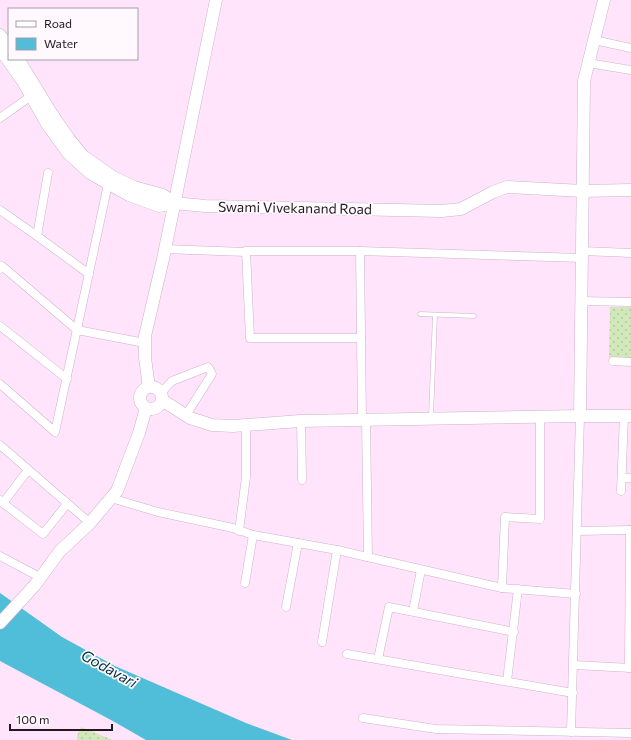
<svg xmlns="http://www.w3.org/2000/svg" width="631" height="740" viewBox="0 0 631 740" font-family="Commissioner,sans-serif">
  <style>
    .green { fill: url(#green-dots) }
    .water { fill: #50bdd9 }
    .lines { fill: none; stroke-linecap: round; stroke-linejoin: round }
    .lane-casing { stroke: #ccb3c9; stroke-width: 5 }
    .street-casing { stroke: #ccb3c9; stroke-width: 9 }
    .secondary-casing { stroke: #ccb3c9; stroke-width: 13 }
    .lane { stroke: #fff; stroke-width: 4 }
    .street { stroke: #fff; stroke-width: 8 }
    .secondary { stroke: #fff; stroke-width: 12 }
    .labels { text-anchor: middle; stroke-width: 3.5; stroke-linejoin: round; paint-order: stroke }
    .street-label { font-size: 14px; fill: #211820; stroke: #fff9fe }
    .water-label { font-size: 15px; font-style: italic; fill: #00323d; stroke: #fff9fe }
  </style>
  <defs>
    <pattern id="green-dots" width="8" height="8" patternUnits="userSpaceOnUse"><rect width="8" height="8" fill="#d1e9ba"/><path d="M2 2h.1M6 6h.1" fill="none" stroke="#b3c7a0" stroke-width="1.8" stroke-linecap="round"/></pattern>
  </defs>
  <rect width="100%" height="100%" fill="#ffe4fc"/>
  <g class="green">
    <polygon points="610,307 631,307 631,360 609,360"/>
    <polygon points="81,727 113,740 77,740 77,736"/>
  </g>
  <polygon class="water" points="0,593 62,637 115,666 246,723 292,740 146,740 111,720 0,661"/>
  <g class="lines">
    <defs>
      <g id="lane">
        <polyline points="420,314 474,316"/>
        <polyline points="431,416 435,315"/>
      </g>
      <g id="street">
        <polyline points="594,40 631,48"/>
        <polyline points="588,63 631,70"/>
        <polyline points="0,118 31,96"/>
        <polyline points="48,173 37,236 89,274"/>
        <polyline points="0,210 37,236"/>
        <polyline points="164,249 246,252"/>
        <polyline points="360,251 246,251 250,338 361,338"/>
        <polyline points="582,251 631,253"/>
        <polyline points="0,269 2,266 77,330 145,343"/>
        <polyline points="581,301 631,302"/>
        <polyline points="0,326 67,379"/>
        <polyline points="613,361 631,362"/>
        <polyline points="0,384 55,432 108,184 111,180"/>
        <polyline points="161,393 172,381 208,367 212,374 186,415"/>
        <polyline points="362,420 360,251 582,258"/>
        <polyline points="366,420 368,557"/>
        <polyline points="301,421 302,480"/>
        <polyline points="0,445 90,523"/>
        <polyline points="622,478 631,478"/>
        <polyline points="621,491 624,416"/>
        <polyline points="111,498 158,512 233,528 253,535 337,550 502,588 576,594"/>
        <polyline points="0,500 3,503 28,470"/>
        <polyline points="3,503 43,534 67,504"/>
        <polyline points="239,531 246,477 246,425"/>
        <polyline points="577,531 631,530"/>
        <polyline points="0,556 34,574"/>
        <polyline points="245,583 253,535"/>
        <polyline points="502,588 505,517 540,519 540,417"/>
        <polyline points="286,607 298,543"/>
        <polyline points="413,611 421,570"/>
        <polyline points="322,642 337,550"/>
        <polyline points="347,654 573,693"/>
        <polyline points="378,659 389,607 514,632"/>
        <polyline points="574,665 631,668"/>
        <polyline points="629,668 630,530"/>
        <polyline points="507,681 518,589"/>
        <polyline points="363,718 436,729 631,733"/>
        <polyline points="571,732 580,416"/>
      </g>
      <g id="secondary">
        <polyline points="0,35 9,47"/>
        <polyline points="0,49 24,83 47,124 68,153 90,173 129,195 159,206 174,203"/>
        <polyline points="18,59 51,113 69,139 83,156 113,177 134,187 163,195 174,203 205,206 442,211 461,209 493,192 507,187 583,191 631,190"/>
        <circle cx="151" cy="398" r="11"/>
        <polyline points="149,387 145,358 145,336 163,259 216,0"/>
        <polyline points="162,400 190,418 212,425 233,426 300,421 580,416 631,416"/>
        <polyline points="580,416 584,81 604,0"/>
        <polyline points="0,623 35,585 60,551 90,523 117,491 139,433 146,408"/>
      </g>
    </defs>
    <use href="#lane" class="lane-casing"/>
    <use href="#street" class="street-casing"/>
    <use href="#secondary" class="secondary-casing"/>
    <use href="#lane" class="lane"/>
    <use href="#street" class="street"/>
    <use href="#secondary" class="secondary"/>
  </g>
  <g class="labels">
    <g class="street-label">
      <text transform="translate(295 208) rotate(1)" y="5">Swami Vivekanand Road</text>
    </g>
    <g class="water-label">
      <text transform="translate(109 669) rotate(29)" y="5">Godavari</text>
    </g>
  </g>
  <rect x="8" y="8" width="130" height="52" fill="#fff9fe" stroke="#a69fa5"/>
  <rect x="16" y="21" width="20" height="6" fill="#ffffff" stroke="#a69fa5"/>
  <text x="44" y="28" font-size="12" fill="#211820">Road</text>
  <rect x="16" y="38" width="20" height="12" fill="#50bdd9" stroke="#a69fa5"/>
  <text x="44" y="48" font-size="12" fill="#211820">Water</text>
  <path d="M10 724v6h102v-6" fill="none" stroke="#211820" stroke-width="2"/>
  <text x="16" y="724" font-size="12" fill="#211820" stroke="#fff9fe" stroke-width="3" paint-order="stroke">100 m</text>
</svg>
